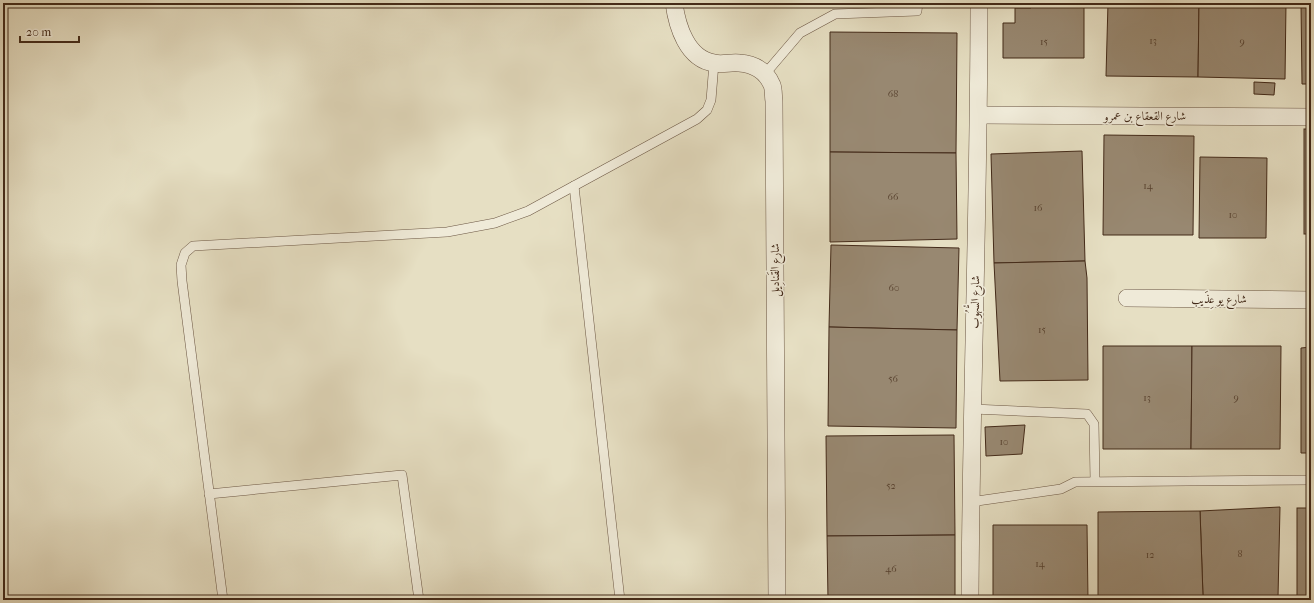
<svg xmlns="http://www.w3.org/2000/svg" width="1314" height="603" viewBox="0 0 1314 603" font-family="'IM FELL French Canon',Amiri,serif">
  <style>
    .building { fill: #988871; stroke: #432a19 }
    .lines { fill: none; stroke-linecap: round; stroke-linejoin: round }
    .service-casing { stroke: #6c5744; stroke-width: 10 }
    .minor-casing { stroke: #6c5744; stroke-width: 18 }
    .service { stroke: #efead8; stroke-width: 9 }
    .minor { stroke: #efead8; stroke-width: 17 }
    .labels { text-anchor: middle; stroke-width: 3; stroke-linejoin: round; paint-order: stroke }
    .number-label { font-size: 10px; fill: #58422f }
    .street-label { font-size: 12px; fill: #432a19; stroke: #efead8 }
  </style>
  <rect width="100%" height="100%" fill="#e6dfc3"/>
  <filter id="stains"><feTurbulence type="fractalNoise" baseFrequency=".005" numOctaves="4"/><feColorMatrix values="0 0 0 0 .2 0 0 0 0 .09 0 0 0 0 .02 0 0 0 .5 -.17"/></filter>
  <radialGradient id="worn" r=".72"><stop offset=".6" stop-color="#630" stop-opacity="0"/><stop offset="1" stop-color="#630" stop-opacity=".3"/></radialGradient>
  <g class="building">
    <polygon points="1031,3 1084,3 1084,58 1003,58 1003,23 1015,23 1015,8 1031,8"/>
    <polygon points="1108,3 1222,3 1222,5 1199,4 1198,77 1106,76"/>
    <polygon points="1241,3 1286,3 1285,79 1198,77 1199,4 1241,5"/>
    <polygon points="1301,3 1311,3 1311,84 1302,84"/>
    <polygon points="830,32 957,33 956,153 830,152"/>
    <polygon points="1254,82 1275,83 1274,95 1254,94"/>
    <rect x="1304" y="129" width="7" height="105"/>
    <polygon points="1104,135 1194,136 1193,235 1103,235"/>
    <polygon points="1082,151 1085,261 994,263 991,154"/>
    <polygon points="830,152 956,153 957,239 830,242"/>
    <polygon points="1200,157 1267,158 1266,238 1199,238"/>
    <polygon points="831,245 959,248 957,330 829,327"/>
    <polygon points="1085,261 1087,278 1088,380 1000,381 994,263"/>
    <polygon points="829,327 957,330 956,428 828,426"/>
    <polygon points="1103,346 1192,346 1191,449 1103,449"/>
    <polygon points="1192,346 1281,346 1280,449 1191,449"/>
    <polygon points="1311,347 1311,453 1301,453 1301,348"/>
    <polygon points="1025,425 1022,454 986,456 985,427"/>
    <polygon points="954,435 955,535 827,536 826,436"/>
    <polygon points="1280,507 1278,597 1203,596 1200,511"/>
    <rect x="1297" y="508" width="14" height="92"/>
    <polygon points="1200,511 1203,596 1139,600 1098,600 1098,512"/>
    <polygon points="993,525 1087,525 1088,600 993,600"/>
    <polygon points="955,535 955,600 828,600 827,536"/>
  </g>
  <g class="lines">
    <defs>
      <g id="service">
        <polyline points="765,74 800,33 835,14 917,11 918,3"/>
        <polyline points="574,186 620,600"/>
        <polyline points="973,409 1087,414 1094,424 1095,481"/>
        <polyline points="209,494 402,475 419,600"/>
        <polyline points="970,502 1061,489 1075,482 1311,480"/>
        <polyline points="223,600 182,281 181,265 185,253 193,246 447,232 495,223 528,211 697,119 707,110 711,100 714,63"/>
      </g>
      <g id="minor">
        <path d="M674 3C677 26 687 59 714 63 722 65 731 62 739 63 754 64 766 71 772 85 774 90 773 96 774 101L777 600"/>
        <polyline points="979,115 1311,117"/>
        <polyline points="1127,298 1311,300"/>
        <path d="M970 600C971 401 979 202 979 3"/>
      </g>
    </defs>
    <use href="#service" class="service-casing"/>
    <use href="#minor" class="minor-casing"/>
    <use href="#service" class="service"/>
    <use href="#minor" class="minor"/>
  </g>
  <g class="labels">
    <g class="number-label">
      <text x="1153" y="44">13</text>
      <text x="1044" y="45">15</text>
      <text x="1242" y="45">9</text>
      <text x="893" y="97">68</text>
      <text x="1148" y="189">14</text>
      <text x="893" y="200">66</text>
      <text x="1038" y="211">16</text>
      <text x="1233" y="218">10</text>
      <text x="894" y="291">60</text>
      <text x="1042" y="333">15</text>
      <text x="893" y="382">56</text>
      <text x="1147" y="401">13</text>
      <text x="1236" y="401">9</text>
      <text x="1004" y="445">10</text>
      <text x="891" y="489">52</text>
      <text x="1240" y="557">8</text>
      <text x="1150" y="558">12</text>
      <text x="1040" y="567">14</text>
      <text x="891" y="572">46</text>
    </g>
    <g class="street-label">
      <text x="1145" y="120">شارع القعقاع بن عمرو</text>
      <text transform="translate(775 270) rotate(-90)" y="4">شارع القَنادِيل</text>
      <text x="1219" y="303">شارع يو عِذَيب</text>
      <text transform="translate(975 302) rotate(-89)" y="4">شارع السُّهُوب</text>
    </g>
  </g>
  <rect width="1314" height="603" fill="none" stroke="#e6dfc3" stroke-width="16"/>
  <rect x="4" y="4" width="1306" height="595" fill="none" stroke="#432a19" stroke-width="2"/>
  <rect x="8" y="8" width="1298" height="587" fill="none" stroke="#432a19"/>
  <path d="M20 36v6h59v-6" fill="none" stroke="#432a19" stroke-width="2"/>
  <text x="26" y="36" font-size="12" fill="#432a19" stroke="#efead8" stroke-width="3" paint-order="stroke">20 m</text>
  <rect width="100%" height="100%" filter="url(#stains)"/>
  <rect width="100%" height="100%" fill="url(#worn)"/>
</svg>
